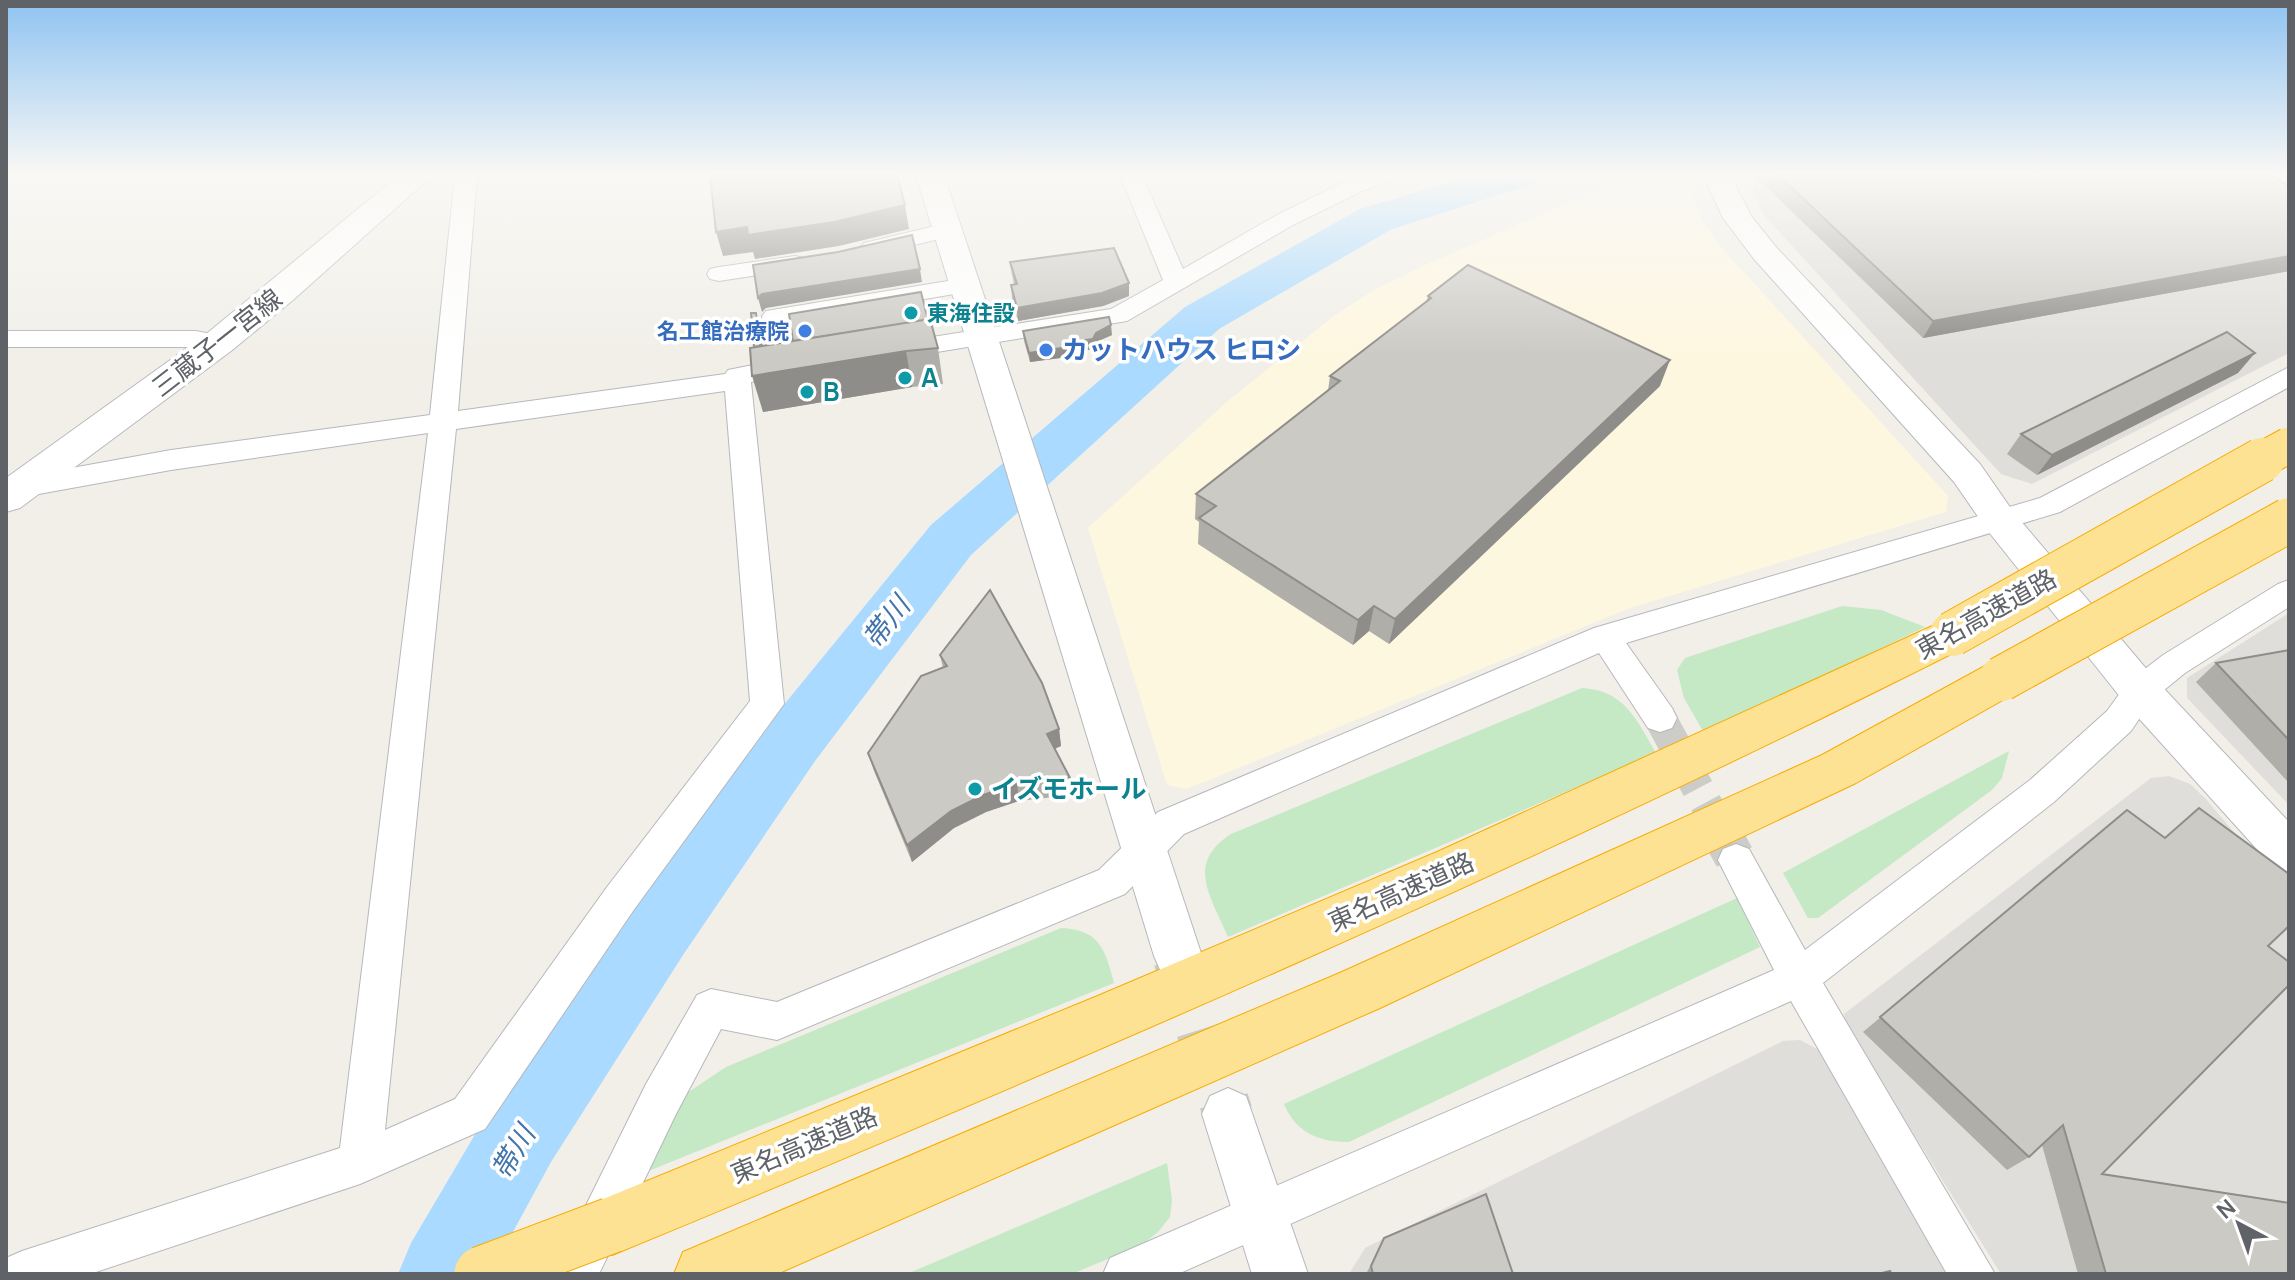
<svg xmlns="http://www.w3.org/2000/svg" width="2295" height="1280" viewBox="0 0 2295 1280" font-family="Manrope,'Noto Sans JP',sans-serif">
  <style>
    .commercial { fill: #fef7e0 }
    .industrial { fill: #e0deda }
    .green { fill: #c5e8c5 }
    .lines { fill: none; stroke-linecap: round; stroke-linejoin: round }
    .river { fill: #aadaff; fill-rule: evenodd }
    .minor-tunnel-far1 { stroke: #ccccc8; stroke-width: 32; stroke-dasharray: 32 16; stroke-linecap: butt }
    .minor-tunnel { stroke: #ccccc8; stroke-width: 40; stroke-dasharray: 40 20; stroke-linecap: butt }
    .tertiary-tunnel { stroke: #ccccc8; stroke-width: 50; stroke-dasharray: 50 25; stroke-linecap: butt }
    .minor-casing { stroke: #b5b8bc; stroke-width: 2 }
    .tertiary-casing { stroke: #b5b8bc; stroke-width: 2 }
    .secondary-casing { stroke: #b6babf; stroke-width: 2 }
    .motorway-casing { stroke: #f9ab00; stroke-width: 2 }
    .minor { fill: #fff; fill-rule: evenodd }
    .tertiary { fill: #fff; fill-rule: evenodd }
    .secondary { fill: #fff; fill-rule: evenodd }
    .motorway { fill: #fde293; fill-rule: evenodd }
    .motorway-bridge-far2-casing { stroke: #f9ab00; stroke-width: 37; stroke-linecap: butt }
    .motorway-bridge-far1-casing { stroke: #f9ab00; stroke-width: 46; stroke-linecap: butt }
    .motorway-bridge-casing { stroke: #f9ab00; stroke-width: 57; stroke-linecap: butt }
    .motorway-bridge-far2 { stroke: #fde293; stroke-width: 35 }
    .motorway-bridge-far1 { stroke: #fde293; stroke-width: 44 }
    .motorway-bridge { stroke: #fde293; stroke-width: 55 }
    .wall { fill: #afaea9 }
    .shaded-wall { fill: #8f8d8a }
    .building { fill: #cccac5; stroke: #8f8d8a; stroke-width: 2 }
    .culture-dot { fill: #0f9aa8; stroke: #fff; stroke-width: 3 }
    .shop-dot { fill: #3f7fe0; stroke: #fff; stroke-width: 3 }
    .labels { text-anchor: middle; stroke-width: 7; stroke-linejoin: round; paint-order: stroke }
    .far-culture-label { font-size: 22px; font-weight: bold; fill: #0d838f; stroke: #fff; text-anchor: start }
    .far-shop-label { font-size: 22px; font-weight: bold; fill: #366cbe; stroke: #fff; text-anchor: end }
    .street-label { font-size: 26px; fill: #5f6368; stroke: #fff }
    .shop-label { font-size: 26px; font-weight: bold; fill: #366cbe; stroke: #fff; text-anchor: start }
    .culture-label { font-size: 26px; font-weight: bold; fill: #0d838f; stroke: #fff; text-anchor: start }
    .water-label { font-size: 28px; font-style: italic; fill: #4174aa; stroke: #fff }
  </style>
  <rect width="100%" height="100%" fill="#f1efe8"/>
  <polygon class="commercial" points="1632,175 1691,175 1692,195 1702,219 1721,247 1948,496 1946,512 1630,608 1187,789 1167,785 1088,528 1229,400 1335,315 1374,290 1425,265"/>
  <g class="industrial">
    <polygon points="1756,175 2289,207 2289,353 2032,484 2001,474 1762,213 1753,191"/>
    <polygon points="2289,613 2289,805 2187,698 2187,678"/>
    <polygon points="2169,776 2190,784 2205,798 2289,897 2289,1274 2001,1274 1847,1027 1844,1014 2151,778"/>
    <polygon points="1800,1040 1823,1052 1946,1274 1349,1274 1365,1248 1783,1041"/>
  </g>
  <g class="green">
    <polygon points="1842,606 1881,610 1925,627 1704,733 1684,698 1677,670 1685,658"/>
    <path d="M1582 688C1624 690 1637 720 1656 753L1228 937C1211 896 1185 864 1231 834Z"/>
    <polygon points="2009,751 2002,778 1992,790 1818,918 1808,918 1783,873"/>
    <path d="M1737 898 1760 947 1349 1142C1319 1142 1296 1133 1284 1104Z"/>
    <path d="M1061 928C1100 930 1105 949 1114 983L646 1172 687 1093 726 1067Z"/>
    <polygon points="1167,1163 1172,1200 1170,1217 1158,1232 1143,1244 1072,1274 907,1274"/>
  </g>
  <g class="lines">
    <polygon class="river" points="1472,175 1540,175 1534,184 1392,229 1219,329 971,555 815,761 685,952 551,1162 490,1274 398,1274 411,1243 493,1104 633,904 769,723 931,525 1185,307 1360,209"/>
    <polyline class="minor-tunnel-far1" points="1660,718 1717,824"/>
    <polyline class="minor-tunnel" points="1715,822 1736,860"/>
    <polyline class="tertiary-tunnel" points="1178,958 1228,1114"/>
    <defs>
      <g id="minor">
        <path d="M455 175H477L458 411 725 374 728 370 768 362 762 316 766 311 966 278 975 280 978 285 975 290 966 292 788 322 794 359 801 361 805 367 801 373 751 382 784 704 633 911 485 1129 360 1184 90 1274H6V1258L22 1251 340 1148 428 433 171 470 22 497 12 494 8 487 12 480 22 477 171 450 430 415ZM725 391 750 701 607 887 455 1099 385 1130 456 429Z"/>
        <polygon points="1120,175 1142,175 1183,269 1277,215 1346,181 1362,175 1395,175 1392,180 1362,191 1293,225 1127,321 894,359 885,357 881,351 885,345 894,343 1111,309 1163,280"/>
        <polygon points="948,223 956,225 960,230 956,235 872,255 864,253 860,248 864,243"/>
        <polygon points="795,256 804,258 807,263 804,268 719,281 710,279 707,274 710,269 719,267"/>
        <polygon points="6,331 196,331 227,337 231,343 227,349 218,351 196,347 6,347"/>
        <polygon points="2289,367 2289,387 2060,512 1626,643 1672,708 1677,718 1672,728 1660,732 1648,728 1599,653 1184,834 1125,894 777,1040 721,1029 676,1114 599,1274 552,1274 646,1084 697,995 711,989 777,1002 1099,870 1158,812 1594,628 2040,498"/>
        <polygon points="2289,580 2289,607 2185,673 2152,700 2131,731 2054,802 1823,983 1995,1274 1947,1274 1791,1001 1178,1274 1103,1274 1110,1258 1774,970 1718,860 1723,849 1736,844 1749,849 1805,950 2030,780 2107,711 2128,682 2163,655 2278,584"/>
      </g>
      <g id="tertiary">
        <polygon points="916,175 944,175 1202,956 1195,972 1178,979 1161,972 1154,956"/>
        <polygon points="1712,175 1740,175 1736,186 1751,216 1776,247 1980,464 2014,513 2155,679 2289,822 2289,873 2273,867 2125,703 1988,531 1954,482 1754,259 1723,218 1708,186"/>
        <polygon points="1228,1088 1246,1096 1308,1274 1252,1274 1202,1114 1210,1096"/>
      </g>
      <polygon id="secondary" points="399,175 433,175 293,300 231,351 20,508 6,512 6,478 205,335"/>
      <g id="motorway">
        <path d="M1952 617 1967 622 1974 634 1967 646C1525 869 1070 1066 612 1255L591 1246 582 1225 591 1204 1100 995 1437 852Z"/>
        <polygon points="2001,661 2017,666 2024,679 2017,692 1856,783 1380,1008 777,1274 674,1274 683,1252 1342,972 1822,755 1985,666"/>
      </g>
    </defs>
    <use href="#minor" class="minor-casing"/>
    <use href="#tertiary" class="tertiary-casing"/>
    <use href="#secondary" class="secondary-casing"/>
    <use href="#motorway" class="motorway-casing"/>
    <use href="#minor" class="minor"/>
    <use href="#tertiary" class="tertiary"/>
    <use href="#secondary" class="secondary"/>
    <use href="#motorway" class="motorway"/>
    <defs>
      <polyline id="motorway-bridge-far2" points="2258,462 2289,445"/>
      <g id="motorway-bridge-far1">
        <polyline points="1952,634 2262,460"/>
        <polyline points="2001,679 2289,520"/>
      </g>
      <polyline id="motorway-bridge" points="482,1274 612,1225"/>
    </defs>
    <use href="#motorway-bridge-far2" class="motorway-bridge-far2-casing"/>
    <use href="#motorway-bridge-far1" class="motorway-bridge-far1-casing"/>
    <use href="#motorway-bridge" class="motorway-bridge-casing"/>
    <use href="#motorway-bridge-far2" class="motorway-bridge-far2"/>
    <use href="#motorway-bridge-far1" class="motorway-bridge-far1"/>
    <use href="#motorway-bridge" class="motorway-bridge"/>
  </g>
  <g class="wall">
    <polygon points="1754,175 2272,175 2289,187 2289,271 1923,338"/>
    <polygon points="1010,262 1129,296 1103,306 1018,321 1012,298 1011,285 1014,284 1012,275"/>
    <polygon points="1428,296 1660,386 1389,644 1369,631 1353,645 1198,544 1199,522 1195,519 1196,494 1328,390 1330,376 1426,302"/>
    <polygon points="756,313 760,326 763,346 928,320 938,348 943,384 912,387 763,412 754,347"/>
    <polygon points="1023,331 1112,335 1096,342 1094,349 1068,353 1068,357 1030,362 1024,341"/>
    <polygon points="2238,373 2037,475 2007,454 2021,434"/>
    <polygon points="2289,650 2289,783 2196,682 2216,663"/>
    <polygon points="940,655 1059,729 1061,746 1055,749 1070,778 1072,795 1019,801 986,812 954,828 912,862 874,771 868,753 943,668"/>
    <polygon points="2199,808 2268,946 2102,1174 2289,1274 2078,1274 2042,1145 2029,1157 2007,1170 1863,1032 2127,810 2164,838"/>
    <polygon points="1384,1238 1513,1274 1366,1274"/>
  </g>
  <g class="shaded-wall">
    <polygon points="905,205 909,229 839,246 755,259 753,252 723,256 716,232"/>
    <polygon points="2289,256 2289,271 1923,338 1933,321"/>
    <polygon points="920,269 922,282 766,308 762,312 758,298 762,294"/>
    <polygon points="1129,283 1129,296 1103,306 1018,321 1017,308"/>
    <polygon points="756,313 760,326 765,360 761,347"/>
    <polygon points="1111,325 1112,335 1096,342 1094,349 1068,353 1068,357 1030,362 1029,353 1066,343 1096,333"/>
    <polygon points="906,351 912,387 763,412 752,376"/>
    <polygon points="2255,353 2238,373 2037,475 2052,455"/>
    <polygon points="1670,360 1660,386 1389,644 1395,619"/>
    <polygon points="1374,606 1369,631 1353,645 1358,620"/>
    <polygon points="1059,729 1061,746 1049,751 1047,734"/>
    <polygon points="1017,784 1019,801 986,812 954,828 912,862 907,845 951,811 983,795"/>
  </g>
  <g class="building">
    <polygon points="710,175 897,175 905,205 834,222 748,235 747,227 716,232"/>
    <polygon points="1778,175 2272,175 2289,187 2289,256 1933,321"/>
    <polygon points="912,235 920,269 762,294 758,298 753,265 838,252"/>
    <polygon points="1114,248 1129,283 1102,293 1017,308 1011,285 1017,284 1010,262"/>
    <polygon points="1468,265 1670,360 1395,619 1374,606 1358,620 1199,518 1216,506 1196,494 1340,381 1330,376 1431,298 1428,296"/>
    <polygon points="921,292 928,320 793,341 789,314"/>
    <polygon points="751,313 756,313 760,346 754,347"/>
    <polygon points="1109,317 1111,325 1096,333 1093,339 1066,343 1068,347 1029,353 1023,331"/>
    <polygon points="930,319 938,348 906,351 752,376 750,348"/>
    <polygon points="2227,332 2255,353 2052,455 2021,434"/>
    <polygon points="990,590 1042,683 1059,729 1047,734 1070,778 1017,784 983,795 951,811 907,845 868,753 921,676 947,666 940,655"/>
    <polygon points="2289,650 2289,740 2216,663"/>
    <polygon points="2199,808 2289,874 2289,926 2268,946 2289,962 2289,985 2102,1174 2289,1203 2289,1274 2106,1274 2063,1125 2029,1157 1880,1017 2127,810 2165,838"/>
    <polygon points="1486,1194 1513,1274 1373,1274 1371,1266 1384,1238"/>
    <polygon points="1890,1271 1892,1274 1878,1274"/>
  </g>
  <linearGradient id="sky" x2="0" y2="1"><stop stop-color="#8fc3f1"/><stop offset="0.49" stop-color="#f9f8f5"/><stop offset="1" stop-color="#f9f8f5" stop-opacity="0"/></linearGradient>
  <rect width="2295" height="355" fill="url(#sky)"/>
  <g class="culture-dot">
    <circle cx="911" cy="313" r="8"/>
    <circle cx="905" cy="378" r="8"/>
    <circle cx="807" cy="392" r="8"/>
    <circle cx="975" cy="789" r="8"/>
  </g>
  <g class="shop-dot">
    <circle cx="805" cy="331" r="8"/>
    <circle cx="1046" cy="350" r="8"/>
  </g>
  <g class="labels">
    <g class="far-culture-label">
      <text x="927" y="321">東海住設</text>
    </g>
    <g class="far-shop-label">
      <text x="789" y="339">名工館治療院</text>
    </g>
    <g class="street-label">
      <text transform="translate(217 343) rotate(-38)" y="9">三蔵子一宮線</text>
      <text transform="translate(1986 614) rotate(-29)" y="9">東名高速道路</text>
      <text transform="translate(1401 892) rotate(-24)" y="9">東名高速道路</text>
      <text transform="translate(804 1145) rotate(-23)" y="9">東名高速道路</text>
    </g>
    <g class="shop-label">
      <text x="1062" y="359">カットハウス ヒロシ</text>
    </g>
    <g class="culture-label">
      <text x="921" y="387">A</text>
      <text x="823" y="401">B</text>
      <text x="991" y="798">イズモホール</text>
    </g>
    <g class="water-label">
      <text transform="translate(886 622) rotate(-52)" y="10">帯川</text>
      <text transform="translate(513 1152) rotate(-59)" y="10">帯川</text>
    </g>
  </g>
  <rect width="2295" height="1280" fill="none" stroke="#5f6368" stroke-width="16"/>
  <g transform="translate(2239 1224) rotate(319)" stroke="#ffffff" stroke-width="6" paint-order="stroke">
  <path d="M0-6L14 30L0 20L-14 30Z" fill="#5f6368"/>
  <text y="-12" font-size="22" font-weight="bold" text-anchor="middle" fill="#5f6368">N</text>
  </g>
</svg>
